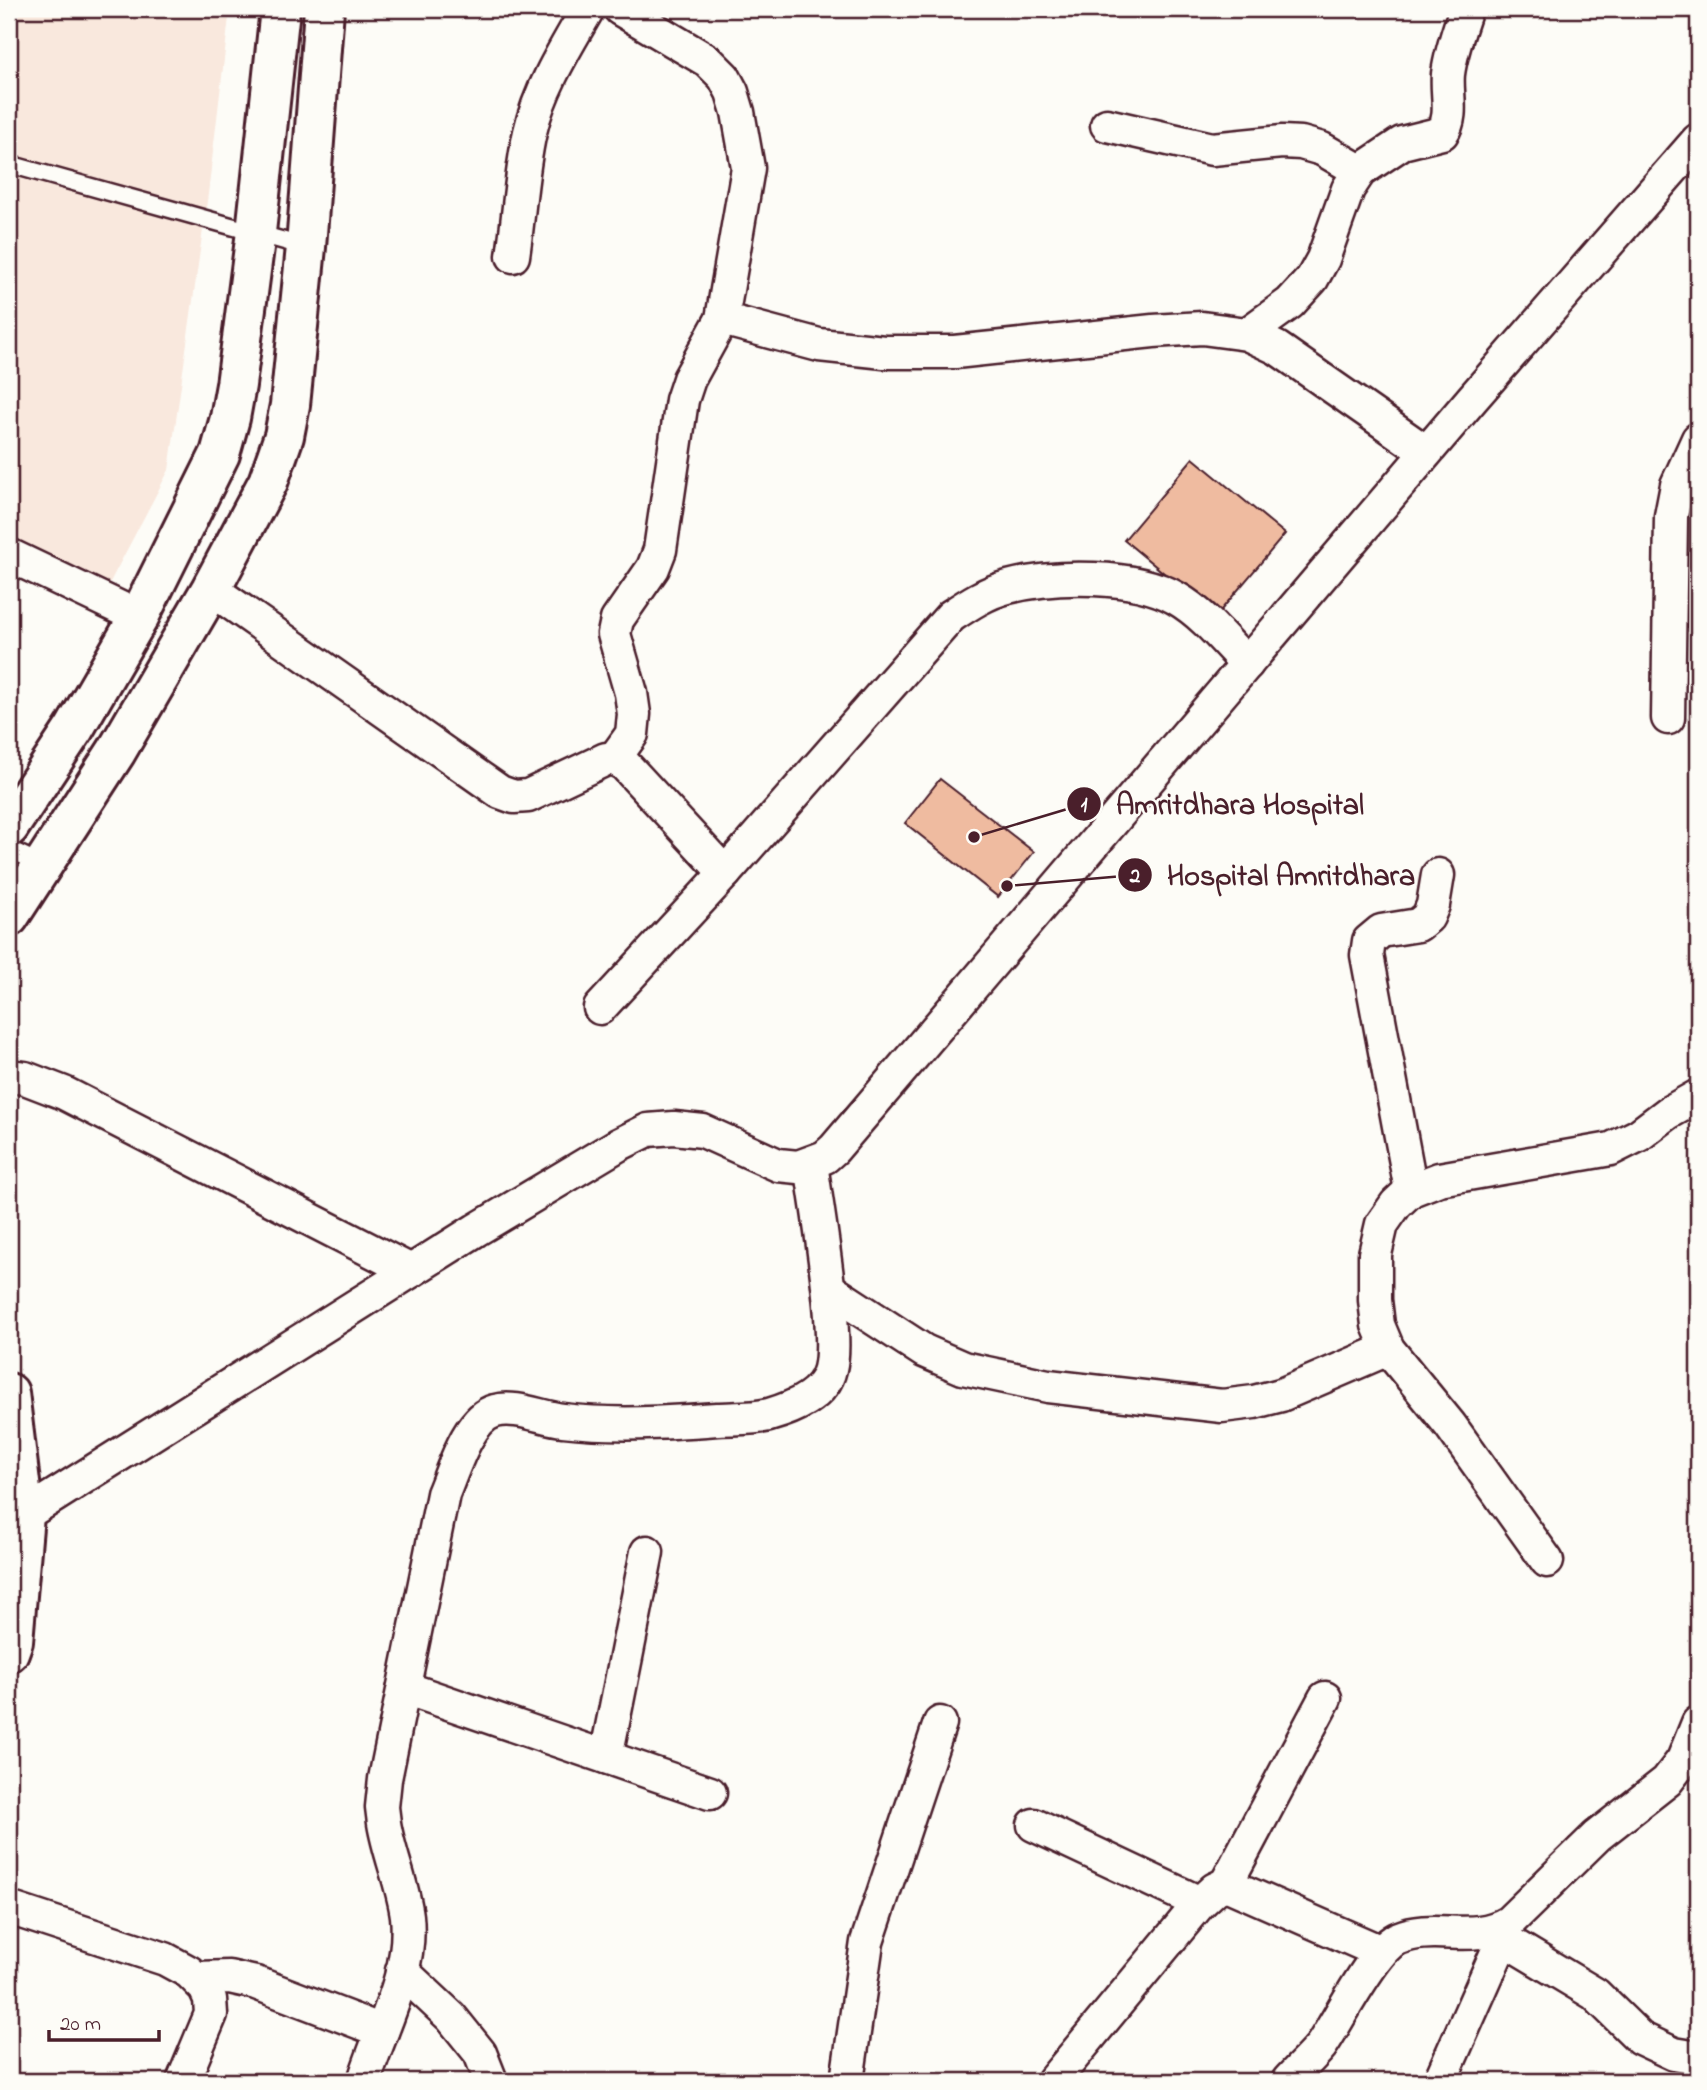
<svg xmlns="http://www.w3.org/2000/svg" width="1707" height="2090" viewBox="0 0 1707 2090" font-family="'Indie Flower',sans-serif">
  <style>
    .built { fill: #f9e8dd }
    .building { fill: #efbba0; stroke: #4a1f2b; stroke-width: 2 }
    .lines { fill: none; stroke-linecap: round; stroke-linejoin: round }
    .lane-casing { stroke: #4a1f2b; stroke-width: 21 }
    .street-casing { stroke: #4a1f2b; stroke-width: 37 }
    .secondary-casing { stroke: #4a1f2b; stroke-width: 44 }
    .lane { stroke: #fdfcf7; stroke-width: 16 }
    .street { stroke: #fdfcf7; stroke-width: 32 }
    .secondary { stroke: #fdfcf7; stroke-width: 38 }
    .leader { fill: none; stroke: #4a1f2b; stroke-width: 2.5 }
    .callout-dot { fill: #4a1f2b; stroke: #fdfcf7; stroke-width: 2.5 }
    .mark-label { font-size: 21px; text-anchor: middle; font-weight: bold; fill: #fff }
    .callout-label { font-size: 30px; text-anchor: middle; font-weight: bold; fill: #4a1f2b; stroke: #fdfcf7; stroke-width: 5; stroke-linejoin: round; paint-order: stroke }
  </style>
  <rect width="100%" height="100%" fill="#fdfcf7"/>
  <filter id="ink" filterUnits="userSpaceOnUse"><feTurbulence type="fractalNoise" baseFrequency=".0143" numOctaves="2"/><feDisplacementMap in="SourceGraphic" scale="14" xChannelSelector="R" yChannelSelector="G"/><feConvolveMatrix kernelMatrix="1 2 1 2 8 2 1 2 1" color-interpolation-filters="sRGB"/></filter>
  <g filter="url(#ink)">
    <polygon class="built" points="9,9 230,9 208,194 169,470 109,584 9,539"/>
    <g class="building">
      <polygon points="1193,458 1285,534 1216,616 1124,540"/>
      <polygon points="940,779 1034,852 998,897 905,823"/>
    </g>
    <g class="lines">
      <defs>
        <g id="lane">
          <polyline points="9,164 306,247"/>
          <polyline points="9,849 43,865"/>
        </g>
        <g id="street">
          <polyline points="1107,125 1212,149 1282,142 1301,143 1322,149 1360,171"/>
          <path d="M513 256C519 216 521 171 530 132 540 88 566 47 588 9"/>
          <polyline points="722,319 819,345 884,352 955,352 1153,331 1202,328 1247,334 1277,348 1426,452"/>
          <path d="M1247 334 1290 303 1312 279 1323 259 1348 189 1360 171 1402 143 1442 133C1454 116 1446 94 1448 74 1451 51 1459 30 1466 9"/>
          <polyline points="9,555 139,617"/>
          <polyline points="211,589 500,792 514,797 528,796 606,759 614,759 624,764 725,873"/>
          <polyline points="1668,718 1671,516 1677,485 1698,439"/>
          <polyline points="614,759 632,734 634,714 631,693 614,634 617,620 653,568 660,550 682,400 689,379 722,319 748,168 738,112 732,92 724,77 708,61 620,9"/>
          <path d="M600 1008 725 873 951 616C969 604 987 592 1008 587 1054 575 1135 574 1176 598 1204 614 1225 641 1247 664"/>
          <polyline points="9,1076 25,1078 64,1093 411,1271"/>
          <polyline points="1411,1190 1367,955 1369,941 1381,931 1418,925 1428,917 1433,905 1438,875"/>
          <polyline points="829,1289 924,1351 963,1368 1048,1386 1222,1406 1254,1402 1281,1395 1388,1349"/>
          <polyline points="9,1519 24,1515 476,1230 618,1145 648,1130 674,1128 703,1131 778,1165 798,1167 825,1157 834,1149 1472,399 1698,140"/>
          <polyline points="1547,1561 1450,1425 1388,1349 1378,1325 1375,1300 1375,1254 1382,1224 1396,1204 1411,1190 1439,1179 1611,1149 1639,1135 1668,1113 1698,1096"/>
          <polyline points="405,1688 710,1793"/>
          <polyline points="606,1757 647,1552"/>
          <polyline points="1034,1825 1200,1903"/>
          <polyline points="1226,1884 1325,1698"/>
          <polyline points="9,1908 165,1959 189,1972 205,1988 210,1999 211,2014 183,2081"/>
          <polyline points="1490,1931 1595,1994 1640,2038 1674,2054 1698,2058"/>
          <polyline points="402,1971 451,2017 480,2053 491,2081"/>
          <polyline points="196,1978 229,1977 256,1983 382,2031"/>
          <path d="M364 2081C380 2029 413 1973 407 1916 403 1885 389 1854 384 1823L382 1807 385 1779 443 1494C453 1471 468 1418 495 1411 516 1405 542 1418 563 1420 614 1426 665 1423 717 1419 733 1418 753 1419 769 1415 793 1408 824 1396 830 1369 834 1352 832 1332 831 1316 827 1264 818 1214 811 1163"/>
          <polyline points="847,2081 867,1942 940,1723"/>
          <polyline points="1053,2081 1200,1903 1215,1889 1226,1884 1381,1952"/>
          <path d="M1288 2081C1298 2070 1311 2058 1321 2046 1338 2022 1374 1947 1399 1938 1435 1923 1473 1944 1509 1922L1597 1836 1667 1781 1683 1760 1698 1723"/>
          <polyline points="1440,2081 1503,1939"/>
        </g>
        <g id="secondary">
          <polyline points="9,827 74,729 139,617 220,454 230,418 236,385 256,232 280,9"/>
          <polyline points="9,917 116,752 211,589 268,482 284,436 290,405 306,247 324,9"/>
          <polyline points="9,1393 24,1515 13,1641 9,1652"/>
        </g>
      </defs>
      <use href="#lane" class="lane-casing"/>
      <use href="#street" class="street-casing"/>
      <use href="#secondary" class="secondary-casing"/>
      <use href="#lane" class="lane"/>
      <use href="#street" class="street"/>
      <use href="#secondary" class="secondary"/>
    </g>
  </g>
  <path class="leader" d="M974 837L1084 804M1007 886L1135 875"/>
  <g class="callout-dot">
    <circle cx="974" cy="837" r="7"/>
    <circle cx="1007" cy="886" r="7"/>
    <circle cx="1084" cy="804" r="18"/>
    <circle cx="1135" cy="875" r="18"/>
  </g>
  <g class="mark-label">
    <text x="1084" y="811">1</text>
    <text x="1135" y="882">2</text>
  </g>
  <g class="callout-label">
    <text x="1240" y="814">Amritdhara Hospital</text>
    <text x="1291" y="885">Hospital Amritdhara</text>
  </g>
  <rect width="1707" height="2090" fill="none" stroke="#fdfcf7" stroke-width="35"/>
  <rect x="18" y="18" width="1672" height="2055" fill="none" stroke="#4a1f2b" stroke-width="2.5" filter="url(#ink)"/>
  <path d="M49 2030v10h110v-10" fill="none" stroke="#4a1f2b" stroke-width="3.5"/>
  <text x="60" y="2030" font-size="21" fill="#4a1f2b" stroke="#fdfcf7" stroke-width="5" paint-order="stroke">20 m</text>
</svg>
